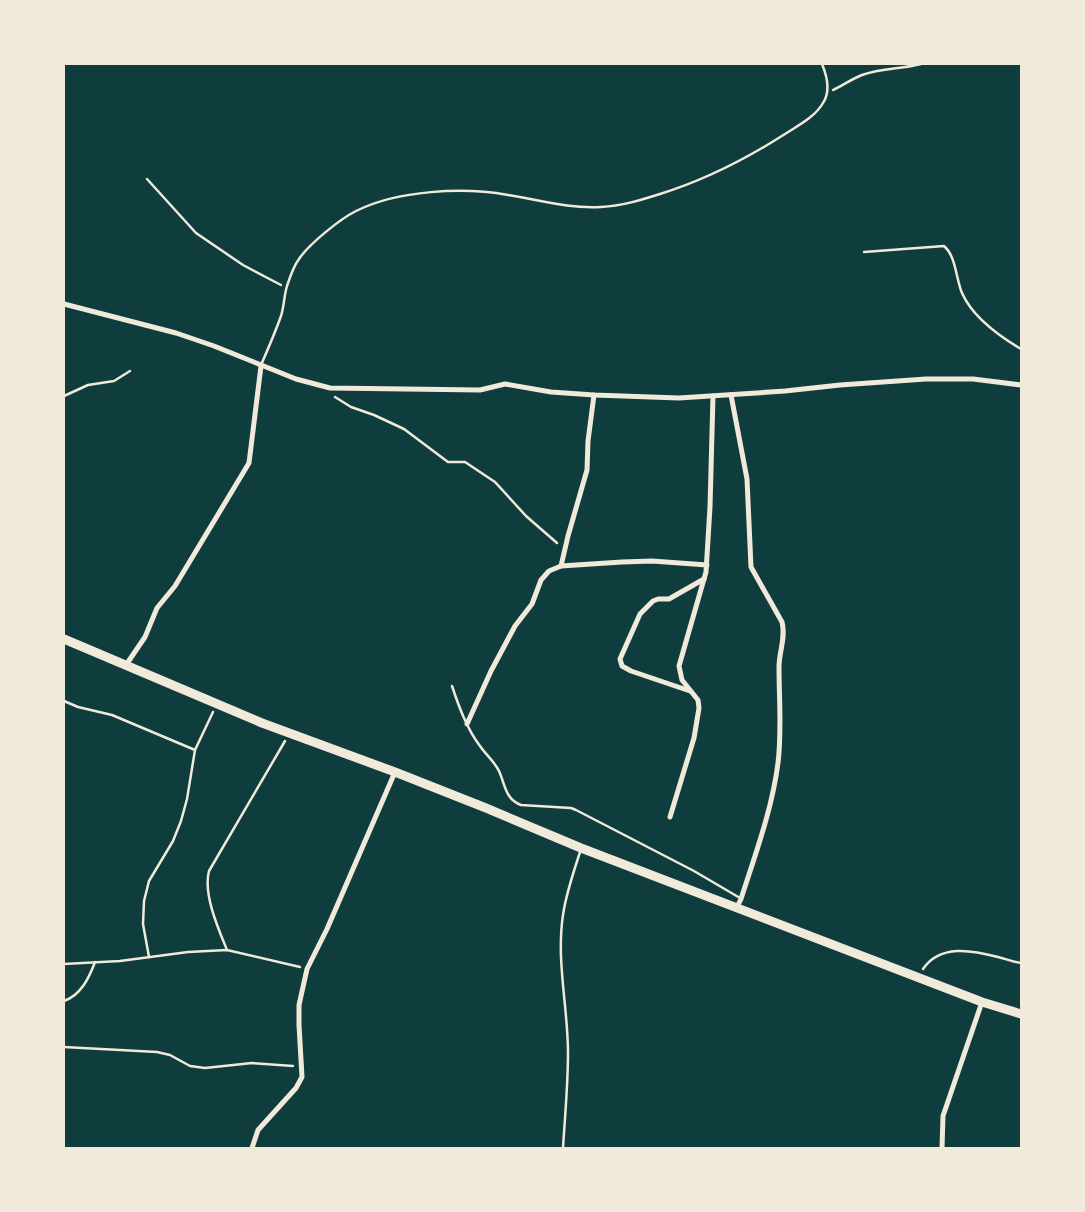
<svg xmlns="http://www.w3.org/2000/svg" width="1085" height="1212" viewBox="0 0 1085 1212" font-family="Ubuntu,sans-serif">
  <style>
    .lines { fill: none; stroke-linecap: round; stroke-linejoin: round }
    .path { stroke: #f1e9da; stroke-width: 2.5 }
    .service { stroke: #f1e9da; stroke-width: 2.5 }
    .minor { stroke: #f1e9da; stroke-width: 5 }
    .trunk { stroke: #f1e9da; stroke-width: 9 }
  </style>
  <rect width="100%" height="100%" fill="#0f3d3e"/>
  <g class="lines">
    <g class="path">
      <path d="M833 90C843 85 852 79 862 75 881 68 902 69 921 64"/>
      <polyline points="147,179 196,233 243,265 281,285"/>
      <path d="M864 252 944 246C956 256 956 279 962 293 973 318 999 336 1021 349"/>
      <polyline points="335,397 351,407 374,415 404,429 448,462 465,462 495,482 526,516 557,543"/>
      <polyline points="64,701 78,707 112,715 195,750"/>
      <path d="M227 950C218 928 203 894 209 871L285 741"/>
      <polyline points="149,957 143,924 144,901 149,881 173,841 181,821 187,799 195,750 213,712"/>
      <polyline points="64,964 120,961 188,952 227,950 300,967"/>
      <path d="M923 969C940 944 972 950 998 957 1006 959 1013 962 1021 963"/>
      <path d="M64 1001C81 995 89 978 95 962"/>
      <polyline points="64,1047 157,1052 170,1055 190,1066 205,1068 252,1063 293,1066"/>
    </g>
    <g class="service">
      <path d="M261 365C268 349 275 333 281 316 284 307 284 296 287 286 290 277 293 267 299 259 309 244 340 219 356 211 398 190 463 187 508 195 539 200 570 209 601 207 622 206 641 200 660 194 705 180 746 159 785 134 799 125 815 117 823 103 831 91 827 76 822 64"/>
      <polyline points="64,396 88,385 114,381 130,371"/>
      <path d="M452 686C459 707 467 729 480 746 486 755 494 761 499 771 505 784 505 799 521 805L571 808 576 810 694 871 740 898"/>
      <path d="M563 1148C565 1116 568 1084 568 1053 568 1007 556 961 563 915 566 893 574 871 581 849"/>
    </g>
    <g class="minor">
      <polyline points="64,304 176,333 214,346 296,379 330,388 480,390 505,384 551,392 594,395 679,398 785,391 840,385 926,379 973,379 1021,385"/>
      <path d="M731 395 747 479 751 567 782 622C786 637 779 652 779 667 779 699 782 731 778 763 772 810 755 855 741 899L737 907"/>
      <polyline points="561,566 568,536 587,470 588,441 594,395"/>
      <polyline points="126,665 145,637 157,608 175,586 249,463 261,366"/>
      <polyline points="690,691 631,671 622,666 620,659 640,614 653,601 658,599 669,599 704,579"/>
      <polyline points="467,724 491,671 515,626 532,604 541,580 549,571 561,566 622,562 652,561 707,565"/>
      <polyline points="670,817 694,738 699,708 698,700 682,680 679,666 706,572 710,507 713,396"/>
      <polyline points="252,1148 258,1130 296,1088 302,1077 299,1025 299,1005 307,969 327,929 395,772"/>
      <polyline points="942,1148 943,1116 982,1002"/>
    </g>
    <polyline class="trunk" points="64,639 262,723 395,772 486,808 581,848 982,1002 1021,1014"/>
  </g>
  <rect width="1085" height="1212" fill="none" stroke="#f1e9da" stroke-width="130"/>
</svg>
